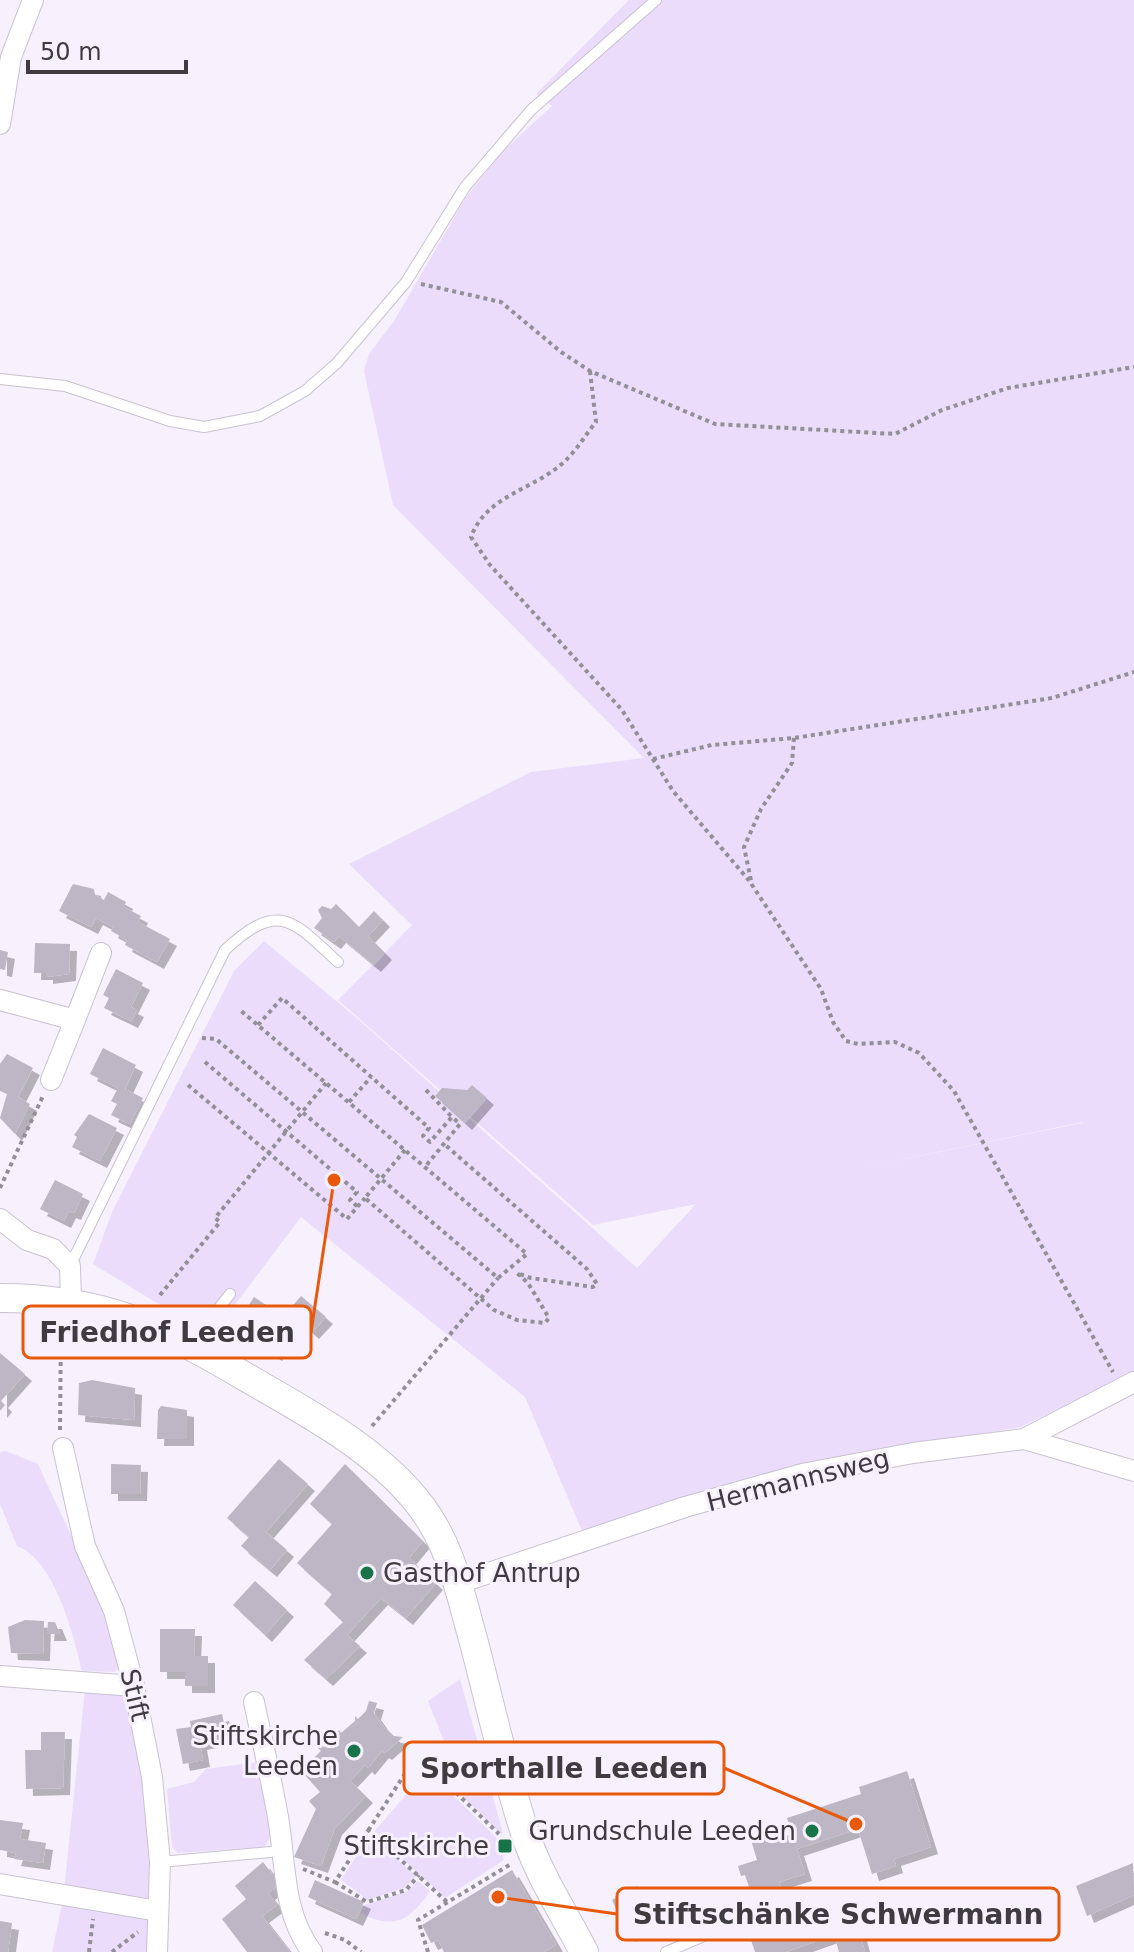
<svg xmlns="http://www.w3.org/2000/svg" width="1134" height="1952" viewBox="0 0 1134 1952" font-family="'DejaVu Sans',sans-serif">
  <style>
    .green { fill: #ebdcfb; fill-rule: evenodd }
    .building { fill: #bdb6c4; filter: url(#shadow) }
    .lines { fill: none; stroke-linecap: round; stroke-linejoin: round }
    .lane-casing { stroke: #c9c2d1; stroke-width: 12 }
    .street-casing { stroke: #c9c2d1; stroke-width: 22 }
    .secondary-casing { stroke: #c9c2d1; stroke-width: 30 }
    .path { stroke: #928f97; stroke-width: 4; stroke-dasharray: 4 4; stroke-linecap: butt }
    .lane { stroke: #fff; stroke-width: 10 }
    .street { stroke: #fff; stroke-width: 20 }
    .secondary { stroke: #fff; stroke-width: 28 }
    .poi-dot { fill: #187448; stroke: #f7f1fd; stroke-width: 3 }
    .labels { text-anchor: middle; stroke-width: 6; stroke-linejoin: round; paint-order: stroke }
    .street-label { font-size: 26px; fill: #3e3c41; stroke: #f7f1fd }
    .poi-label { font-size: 26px; fill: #3e3c41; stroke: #f7f1fd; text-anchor: end }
    .leader { fill: none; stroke: #e8590c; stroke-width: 3 }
    .callout-dot { fill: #e8590c; stroke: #f7f1fd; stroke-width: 3 }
    .callout { fill: #f7f1fd; stroke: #e8590c; stroke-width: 3 }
    .callout-label { font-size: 28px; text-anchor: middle; font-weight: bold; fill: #3e3c41 }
  </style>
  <defs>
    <filter id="shadow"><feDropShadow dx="7" dy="7" stdDeviation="0" flood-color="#0004"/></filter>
  </defs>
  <rect width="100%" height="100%" fill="#f7f1fd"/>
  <g class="green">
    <path d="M629 0H1134V1372L1021 1427 794 1465 582 1531 525 1397 301 1217 215 1331 183 1319 93 1264 112 1212 234 971 264 941 358 1019 637 1268 696 1204 593 1225 338 1000 412 925 349 864 531 772 644 758 393 505 364 371 369 354 394 321 466 197 506 148 552 106 536 94ZM1083 1122 1082 1123 845 1171Z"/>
    <path d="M6 1451 38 1464C62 1519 113 1613 118 1669L114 1672 82 1671C74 1635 54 1559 17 1546L0 1504V1452Z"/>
    <polygon points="460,1679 503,1833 501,1834 431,1765 447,1749 428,1701"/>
    <polygon points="85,1689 128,1693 146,1778 152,1863 149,1952 52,1952 63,1900"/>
    <polygon points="257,1762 272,1835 264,1847 178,1853 172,1847 167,1789 194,1782 206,1769"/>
    <polygon points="427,1770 504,1845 500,1848 504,1860 445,1898 374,1832"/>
    <polygon points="370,1835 416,1876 406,1887 368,1900 341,1880"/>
    <path d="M418 1881 430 1891C410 1920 394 1931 361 1913L364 1905 408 1891Z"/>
  </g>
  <g class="building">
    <polygon points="73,884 94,889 95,895 104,900 108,892 126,902 124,907 141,916 138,922 170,939 157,962 125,945 127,940 111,931 113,927 96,918 91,927 59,911"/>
    <polygon points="336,904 359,927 374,911 383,920 368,936 385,953 374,965 339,936 334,942 314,928 322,918 318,910 322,906 331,909"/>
    <polygon points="35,943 70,944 69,974 46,977 46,973 34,973"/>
    <polygon points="0,950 8,952 5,970 0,969"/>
    <polygon points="116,969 143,983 131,1007 137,1010 131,1021 104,1008 109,998 103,995"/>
    <polygon points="103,1048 136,1065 125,1089 143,1098 130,1124 111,1115 117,1104 111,1101 118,1088 90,1074"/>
    <polygon points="7,1054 33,1068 18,1097 30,1104 15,1134 0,1118 7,1094 0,1091 0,1064"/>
    <polygon points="472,1085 487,1098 465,1123 435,1096 442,1088 467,1090"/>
    <polygon points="89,1114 117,1128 100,1161 72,1147 77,1137 74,1135"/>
    <polygon points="55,1180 83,1194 74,1213 69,1211 64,1221 40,1209"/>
    <polygon points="301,1296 326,1317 312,1332 288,1311"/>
    <polygon points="254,1297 266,1305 261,1312 290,1331 275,1354 234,1327"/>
    <polygon points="0,1353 25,1374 1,1401 5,1405 0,1411"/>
    <polygon points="92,1380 135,1388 134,1420 78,1415 79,1383"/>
    <polygon points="161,1406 187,1410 187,1439 157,1439 158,1410"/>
    <polygon points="279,1459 308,1484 266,1532 287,1550 270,1570 241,1546 249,1537 227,1518"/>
    <polygon points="111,1464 141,1465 140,1494 111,1494"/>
    <polygon points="345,1464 423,1541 409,1558 436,1583 406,1618 381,1598 347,1635 360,1646 326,1679 304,1660 343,1622 324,1604 332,1594 297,1563 332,1524 310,1504"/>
    <polygon points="255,1581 287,1610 265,1635 233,1605"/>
    <polygon points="25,1620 44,1621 43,1654 11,1653 8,1627"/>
    <polygon points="48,1622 55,1622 60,1634 47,1634"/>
    <polygon points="160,1629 195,1629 194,1656 208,1656 208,1686 185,1686 185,1672 160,1672"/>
    <polygon points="369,1701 377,1703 374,1713 384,1727 394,1736 403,1737 385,1753 382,1751 368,1768 365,1765 350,1781 366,1796 335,1828 321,1866 294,1857 316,1809 309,1801 320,1792 296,1765 300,1762 304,1767 321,1751 318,1748 322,1745 324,1747 339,1730 341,1733 355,1721 355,1716 358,1719 366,1711"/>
    <polygon points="222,1714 227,1737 200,1743 203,1760 183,1764 176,1729 191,1727 190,1721"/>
    <polygon points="41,1732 65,1732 63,1788 26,1789 25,1750 41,1750"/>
    <polygon points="907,1771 931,1847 894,1859 896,1866 872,1874 858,1829 797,1849 805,1874 779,1882 782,1891 771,1894 769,1887 751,1893 745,1875 741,1876 738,1866 757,1860 751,1840 772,1833 774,1840 792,1834 787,1818 861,1794 859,1787"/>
    <polygon points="0,1820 23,1823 20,1839 46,1843 43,1863 14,1859 16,1853 0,1850"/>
    <polygon points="263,1862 280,1884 268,1893 277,1905 262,1916 290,1952 247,1952 222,1919 246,1899 235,1886"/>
    <polygon points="1133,1863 1134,1895 1087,1916 1076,1886"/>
    <polygon points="512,1870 556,1945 543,1952 444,1952 438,1940 431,1943 422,1925"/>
    <polygon points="315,1880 364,1902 356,1919 308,1897"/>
    <polygon points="637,1886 645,1901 668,1889 679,1910 628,1935 612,1900"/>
    <polygon points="849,1895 865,1952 839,1952 834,1935 786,1952 755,1952 748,1931"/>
    <polygon points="0,1921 12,1923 8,1952 0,1952"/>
  </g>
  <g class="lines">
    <defs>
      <g id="lane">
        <polyline points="0,379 65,386 170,421 204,427 260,416 305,391 337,363 406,282 465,187 531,110 656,0"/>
        <path d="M70 1266 225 950C279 900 292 920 338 962"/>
        <polyline points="191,1343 230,1294"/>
        <polyline points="160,1862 281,1851"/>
        <polyline points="666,1952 754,1915"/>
      </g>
      <g id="street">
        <polyline points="0,124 11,57 33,0"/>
        <polyline points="0,1000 75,1020 101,953"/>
        <polyline points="51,1080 75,1020"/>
        <polyline points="0,1219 27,1240 53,1249 70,1266 71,1301"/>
        <polyline points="1024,1439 1134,1471"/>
        <polyline points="63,1448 85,1546 114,1611 134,1686 152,1777 160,1862 157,1952"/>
        <polyline points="459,1583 685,1507 802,1474 913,1453 1024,1439 1134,1382"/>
        <polyline points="0,1676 134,1686"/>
        <path d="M254 1702C262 1740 271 1778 278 1817 286 1863 282 1912 312 1952"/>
        <polyline points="0,1884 158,1911"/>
      </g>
      <path id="secondary" d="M0 1298C101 1298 159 1326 244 1376 304 1411 372 1446 416 1500 450 1541 459 1589 473 1639 490 1703 504 1769 525 1833 538 1874 564 1913 584 1952"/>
    </defs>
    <use href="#lane" class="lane-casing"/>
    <use href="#street" class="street-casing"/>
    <use href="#secondary" class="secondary-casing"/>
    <g class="path">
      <polyline points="421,284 501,302 561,352 590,371 715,424 895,434 942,410 1008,388 1134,367"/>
      <path d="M590 371 596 422C586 434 577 450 565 461 535 490 487 494 471 537L490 565 622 710 673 791 752 884"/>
      <polyline points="794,738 792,763 761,809 744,847 752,885 821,989 833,1022 846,1041 858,1044 895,1042 919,1053 954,1091 1113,1372"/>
      <polyline points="653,759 712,745 794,738 1052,698 1134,672"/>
      <polyline points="258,1025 282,998 429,1128 423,1136 430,1142 452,1117 460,1124 425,1167"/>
      <polyline points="202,1038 216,1039 498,1278 527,1254 240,1010"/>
      <polyline points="205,1062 357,1192 350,1200 358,1207"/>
      <polyline points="188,1085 347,1219 365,1198"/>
      <polyline points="426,1090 452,1117"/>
      <polyline points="349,1102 371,1077"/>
      <polyline points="405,1150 365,1198 494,1310 517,1320 545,1323 549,1318 528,1283 517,1273 531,1278 593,1287 597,1284 587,1269 443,1143"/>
      <polyline points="0,1188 43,1096"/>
      <polyline points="160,1295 220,1222 215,1218 326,1083"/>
      <polyline points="372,1426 498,1278"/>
      <polyline points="60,1430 61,1327"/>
      <polyline points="367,1829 447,1902"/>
      <polyline points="303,1869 335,1882 417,1755 499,1834"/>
      <polyline points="335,1882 367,1902 406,1890 419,1875"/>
      <polyline points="325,1933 345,1940 361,1952"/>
      <polyline points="89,1952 93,1919"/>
      <polyline points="112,1952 138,1932"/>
      <polyline points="428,1952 418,1920 511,1864"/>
    </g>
    <use href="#lane" class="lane"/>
    <use href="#street" class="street"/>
    <use href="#secondary" class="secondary"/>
  </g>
  <g class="poi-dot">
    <circle cx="367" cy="1573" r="8"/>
    <circle cx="354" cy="1751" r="8"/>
    <circle cx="812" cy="1831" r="8"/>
    <rect x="497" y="1838" width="16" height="16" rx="4"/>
  </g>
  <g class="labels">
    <g class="street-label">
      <text transform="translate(798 1480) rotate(-14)" y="9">Hermannsweg</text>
      <text transform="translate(135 1695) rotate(77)" y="9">Stift</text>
    </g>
    <g class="poi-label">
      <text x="383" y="1582" text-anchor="start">Gasthof Antrup</text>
      <text x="338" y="1745">Stiftskirche<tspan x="338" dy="30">Leeden</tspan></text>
      <text x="796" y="1840">Grundschule Leeden</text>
      <text x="489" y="1855">Stiftskirche</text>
    </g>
  </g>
  <path class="leader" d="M334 1180L311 1332M856 1824L724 1768M498 1897L617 1914"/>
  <g class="callout-dot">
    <circle cx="334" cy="1180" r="8"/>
    <circle cx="856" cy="1824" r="8"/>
    <circle cx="498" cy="1897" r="8"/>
  </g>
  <g class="callout">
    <rect x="23" y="1306" width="288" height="52" rx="8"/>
    <rect x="404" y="1742" width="320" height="52" rx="8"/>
    <rect x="617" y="1888" width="442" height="52" rx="8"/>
  </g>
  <g class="callout-label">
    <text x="167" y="1342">Friedhof Leeden</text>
    <text x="564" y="1778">Sporthalle Leeden</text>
    <text x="838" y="1924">Stiftschänke Schwermann</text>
  </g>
  <path d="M28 60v12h158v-12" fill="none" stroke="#3e3c41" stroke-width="4"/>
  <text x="40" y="60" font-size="24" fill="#3e3c41" stroke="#f7f1fd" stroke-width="6" paint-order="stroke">50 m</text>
</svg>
